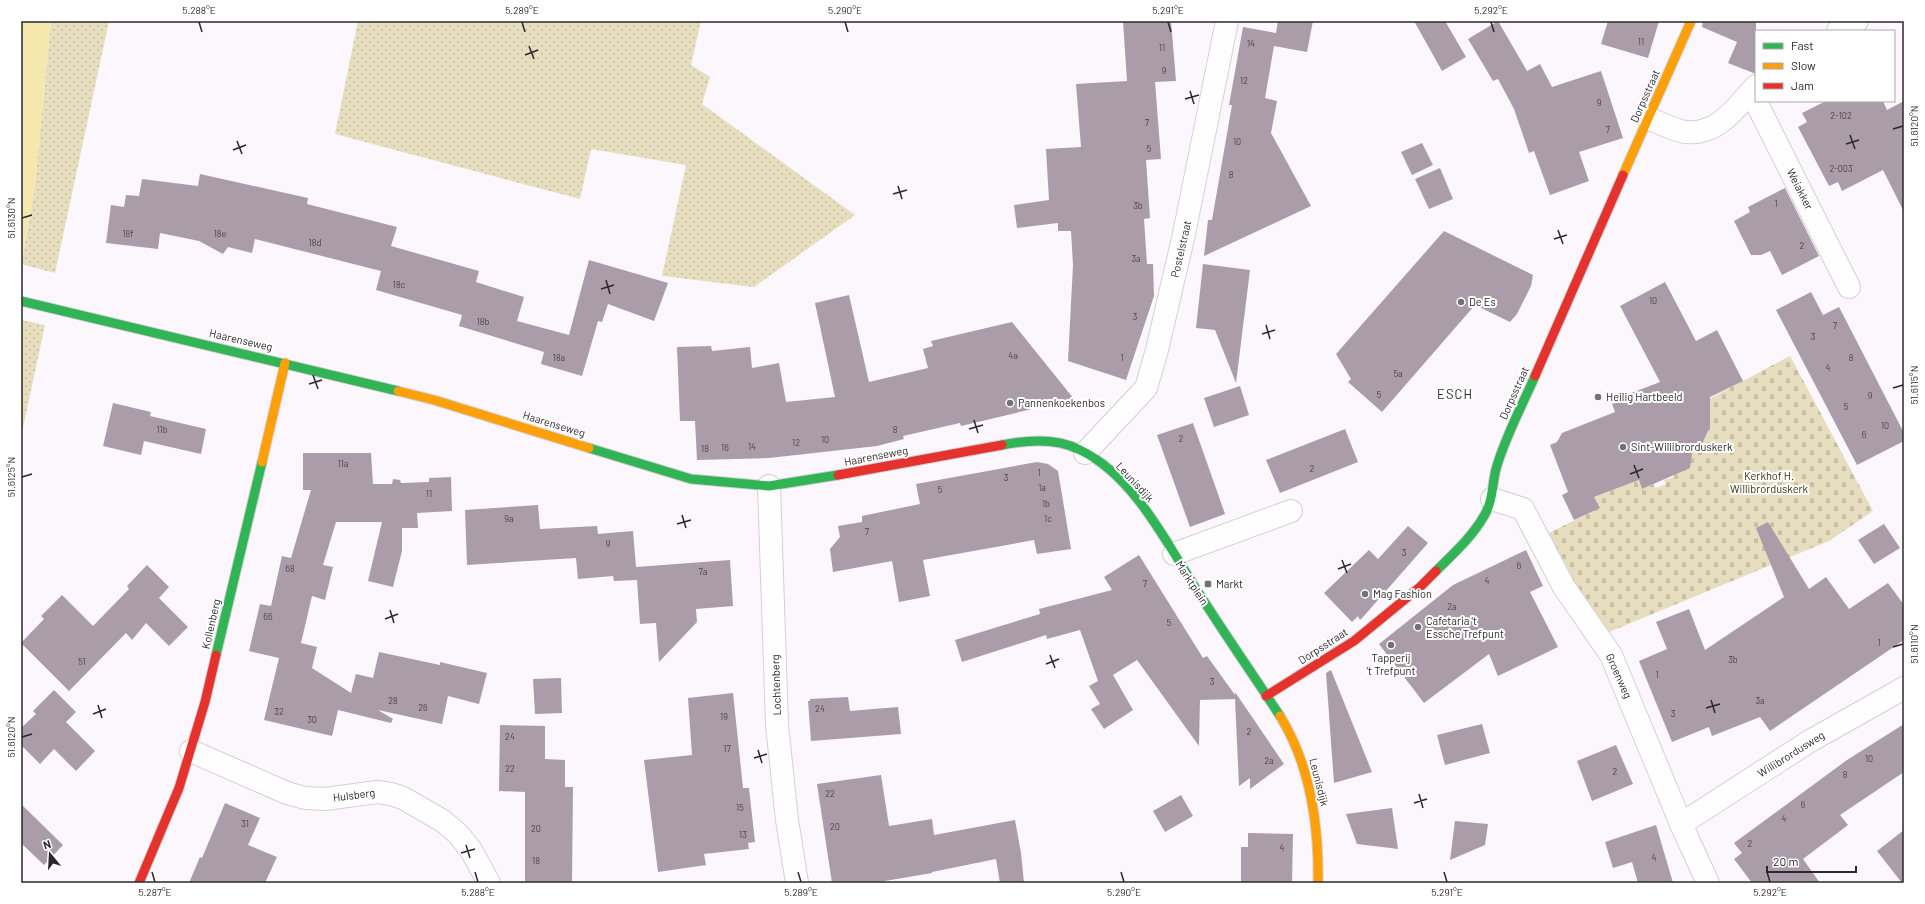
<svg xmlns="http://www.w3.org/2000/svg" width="1925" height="904" viewBox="0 0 1925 904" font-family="Barlow,sans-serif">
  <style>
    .grass { fill: url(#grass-dots) }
    .cemetery { fill: url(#cemetery-stones) }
    .water { fill: #f5e8ad }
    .building { fill: #aa9da9 }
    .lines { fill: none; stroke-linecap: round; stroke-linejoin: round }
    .street-casing { stroke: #d4d0d4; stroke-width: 24 }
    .fast-casing { stroke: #d4d0d4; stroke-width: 11 }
    .slow-casing { stroke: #d4d0d4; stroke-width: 11 }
    .jam-casing { stroke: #d4d0d4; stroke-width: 11 }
    .street { stroke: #fffeff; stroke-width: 22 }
    .fast { stroke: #30b455; stroke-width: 9 }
    .slow { stroke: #ff9f0a; stroke-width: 9 }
    .jam { stroke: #e5322d; stroke-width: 9 }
    .ticks { fill: none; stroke: #2b272a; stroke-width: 1.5 }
    .poi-dot { fill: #747074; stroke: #fff; stroke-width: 1.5 }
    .labels { text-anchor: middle; stroke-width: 4; stroke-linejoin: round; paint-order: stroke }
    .number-label { font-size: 9px; fill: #4b444a }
    .street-label { font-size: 11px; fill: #2b272a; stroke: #fff }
    .poi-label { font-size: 11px; fill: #2b272a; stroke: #fff; text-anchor: start }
    .park-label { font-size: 11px; fill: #3b340e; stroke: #fff }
    .quarter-label { font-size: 13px; letter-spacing: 1px; fill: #2b272a; stroke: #fff }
    .neatline { fill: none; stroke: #2b272a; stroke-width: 1.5 }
    .ticks-label { font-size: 10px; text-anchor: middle; fill: #2b272a }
  </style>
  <defs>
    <pattern id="grass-dots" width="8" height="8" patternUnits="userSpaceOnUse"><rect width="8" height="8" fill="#e7dec0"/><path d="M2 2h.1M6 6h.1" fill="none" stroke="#c6bea5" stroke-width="1.8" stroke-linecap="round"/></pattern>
    <pattern id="cemetery-stones" width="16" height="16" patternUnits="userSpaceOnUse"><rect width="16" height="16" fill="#e7dec0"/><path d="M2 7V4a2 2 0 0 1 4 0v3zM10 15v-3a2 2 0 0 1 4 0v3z" fill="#c6bea5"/></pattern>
  </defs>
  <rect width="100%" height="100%" fill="#fcf7fc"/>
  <g class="grass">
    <polygon points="51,21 109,21 55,273 21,264 34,193"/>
    <polygon points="358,21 701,21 691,65 710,77 702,104 855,215 754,287 662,276 686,165 591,149 580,199 335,134"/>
    <polygon points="21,320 45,325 21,437"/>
  </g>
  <path class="cemetery" d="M1790 356 1873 511 1829 541 1609 632 1576 586 1547 534 1599 508 1594 497 1639 480 1642 489 1654 484 1655 488 1666 484 1664 480 1674 477 1673 475 1686 450C1713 440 1712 425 1707 400Z"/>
  <polygon class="water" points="21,21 51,21 34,193 21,262"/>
  <g class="building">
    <polygon points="1123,21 1171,21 1176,81 1155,82 1161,159 1146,160 1150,218 1144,219 1147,264 1153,264 1154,296 1126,380 1068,361 1073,265 1071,231 1058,231 1058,223 1017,228 1014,205 1049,200 1046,149 1081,147 1076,84 1127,81"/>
    <polygon points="1278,21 1313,21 1307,52 1274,46 1265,98 1277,101 1271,133 1311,206 1204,256 1208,220 1212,220 1232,105 1229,105 1243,27 1276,33"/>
    <polygon points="1414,21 1445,21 1466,57 1442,71"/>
    <polygon points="1498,21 1527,71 1540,64 1552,87 1601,71 1623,138 1579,152 1589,181 1550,195 1534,151 1529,153 1514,109 1498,79 1493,81 1468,39"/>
    <polygon points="1608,21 1659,21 1648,58 1601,44"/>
    <polygon points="1703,21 1756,21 1756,74 1728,63 1737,42 1702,27"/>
    <polygon points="1826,101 1883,101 1887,110 1904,101 1904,212 1883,170 1842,191 1838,182 1829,186 1798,127 1807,122 1802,113"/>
    <polygon points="1422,143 1433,165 1412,175 1401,152"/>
    <polygon points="1440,168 1453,199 1429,209 1415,179"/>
    <polygon points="200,174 308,198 307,204 397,227 391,246 479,271 476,282 524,297 517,321 569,335 589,260 668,283 654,321 608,304 602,322 598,321 582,376 541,364 544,352 459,326 462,315 376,290 381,271 255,239 252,253 228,247 223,254 199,241 160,233 158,249 106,243 111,205 124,207 126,195 139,196 142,179 198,186"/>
    <polygon points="1785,188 1819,256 1782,275 1770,251 1761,255 1751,255 1734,221 1750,212 1748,207"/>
    <polygon points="1444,231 1533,275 1531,286 1517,314 1510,322 1475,305 1382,412 1348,382 1351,379 1336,354"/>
    <polygon points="1203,264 1250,270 1236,383 1215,330 1196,328"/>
    <polygon points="1665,282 1696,341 1717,330 1743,381 1710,397 1710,427 1702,444 1693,447 1690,468 1642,489 1639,480 1594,497 1600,508 1574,520 1562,495 1568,492 1550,445 1557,442 1562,433 1615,412 1612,404 1622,401 1621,397 1660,382 1620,306"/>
    <polygon points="1811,292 1823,315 1839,307 1904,433 1904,441 1857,465 1776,310"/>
    <polygon points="849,295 869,382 928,368 923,349 933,346 931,341 1012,322 1074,399 961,426 960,423 903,436 904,439 877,446 769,458 697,460 695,421 680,421 677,347 711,346 712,351 750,347 752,368 779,363 786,402 835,397 815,303"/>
    <polygon points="1240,386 1249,415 1214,427 1204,398"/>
    <polygon points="113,403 151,412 150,416 206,429 201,454 144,441 141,455 103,446"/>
    <polygon points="1193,423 1225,514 1190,527 1157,435"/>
    <polygon points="1345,429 1358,462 1280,493 1266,460"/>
    <polygon points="303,453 371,453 373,484 392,484 393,479 400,480 401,483 429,482 429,478 451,477 452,511 417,513 418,528 402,528 402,551 393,587 368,581 382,522 336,522 323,565 333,567 325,600 312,596 301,643 317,647 312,668 351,693 356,674 373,678 379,652 440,665 440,662 487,673 479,704 448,696 442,724 378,710 393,719 391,723 338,710 332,736 264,720 279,658 249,651 260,604 271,606 282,556 291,558 311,490 303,490"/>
    <polygon points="1037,462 1048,464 1058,471 1071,549 1037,554 1034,540 923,560 930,596 899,602 892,561 833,572 830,549 840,537 838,526 862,522 862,516 920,504 916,484"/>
    <polygon points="538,505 540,529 597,526 598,534 633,531 636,567 730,560 733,606 696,609 697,622 659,662 656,623 640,624 637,580 614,581 613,576 578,579 576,558 467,565 465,510"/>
    <polygon points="1768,522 1809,589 1826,577 1849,609 1888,583 1904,605 1904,640 1770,731 1760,717 1712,736 1709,727 1672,742 1639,661 1667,649 1656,622 1689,609 1705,650 1784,597 1756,528"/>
    <polygon points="1884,524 1900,548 1874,564 1858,540"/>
    <polygon points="1408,526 1428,543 1363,617 1360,620 1358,616 1352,622 1324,593 1369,550 1378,559"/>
    <polygon points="1526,550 1543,586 1530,592 1558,647 1498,676 1489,654 1424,703 1379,644 1453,585"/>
    <polygon points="1139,555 1203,658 1207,656 1235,695 1235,692 1284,764 1250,789 1250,778 1239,786 1235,699 1200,700 1199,746 1137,660 1113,675 1133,710 1104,729 1091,709 1100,704 1089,686 1098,681 1080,630 1047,639 1046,635 962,662 955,640 1040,614 1039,609 1112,590 1104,577"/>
    <polygon points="147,565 169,587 159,598 188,627 169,646 146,623 132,640 126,633 69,691 21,643 44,619 41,616 62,595 93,626 129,589 127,586"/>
    <polygon points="1331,670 1372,772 1334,783 1326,673"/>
    <polygon points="561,678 562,713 535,714 533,679"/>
    <polygon points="54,690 76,712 66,722 95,751 76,771 54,749 40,764 21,745 21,728 36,714 33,711"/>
    <polygon points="733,693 743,788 749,788 755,842 748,843 749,849 704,854 706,865 658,872 644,760 692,755 688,698"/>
    <polygon points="848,697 850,711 898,707 901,734 811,741 808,701 810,701 810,699"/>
    <polygon points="1482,724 1490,753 1445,765 1437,735"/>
    <polygon points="1904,724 1904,772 1840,815 1848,825 1803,859 1820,883 1752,883 1734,859 1742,853 1734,843 1847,760"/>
    <polygon points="500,725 545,726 545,759 565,760 565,787 573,787 572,883 525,883 525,792 499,791"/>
    <polygon points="1616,745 1633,784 1592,801 1577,761"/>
    <polygon points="881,775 889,826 932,819 934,835 1015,820 1021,853 1024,883 1000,883 996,859 932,872 932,873 873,883 832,883 817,784"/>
    <polygon points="1181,795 1193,816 1165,832 1153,811"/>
    <polygon points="225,803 260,818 248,845 277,857 265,883 189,883 200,857 202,858"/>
    <polygon points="21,804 63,845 44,865 21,843"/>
    <polygon points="1392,808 1398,849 1357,844 1346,814"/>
    <polygon points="1455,821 1488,824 1485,845 1450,860"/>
    <polygon points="1656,825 1673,883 1638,883 1632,862 1613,868 1605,842"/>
    <polygon points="1904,830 1904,883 1902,883 1877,851"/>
    <polygon points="1248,833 1293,834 1292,883 1241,883 1241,847 1248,847"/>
  </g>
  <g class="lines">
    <defs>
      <g id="street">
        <polyline points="1838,31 1857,21"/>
        <polyline points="1751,92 1849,287"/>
        <path d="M1648 118C1658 122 1675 131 1686 132 1718 136 1737 106 1756 86"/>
        <polyline points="1085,453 1146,388 1157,350 1184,234 1227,21"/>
        <polyline points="769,486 777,725 787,820 797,883"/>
        <polyline points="1492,499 1523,509 1564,587 1611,655 1681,824 1708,883"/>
        <polyline points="1174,554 1291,511"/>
        <polyline points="191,751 287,793 305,798 325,799 377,792 391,794 403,798 443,821 458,834 471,850 489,883"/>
        <polyline points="1681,824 1810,741 1904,688"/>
      </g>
      <g id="fast">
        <polyline points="21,301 398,391"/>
        <path d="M1002 445C1027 440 1057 438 1080 450 1135 476 1168 546 1200 595 1226 636 1254 676 1280 716"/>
        <polyline points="589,448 691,479 769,486 838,475"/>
        <path d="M1436 571C1454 553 1472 537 1484 516 1493 501 1492 485 1496 469 1505 437 1522 406 1535 376"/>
        <polyline points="216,655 262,462"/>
      </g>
      <g id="slow">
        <polyline points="1623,175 1691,21"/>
        <polyline points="398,391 434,400 589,448"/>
        <polyline points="262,462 285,363"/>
        <path d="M1280 716C1311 766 1319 825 1318 883"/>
      </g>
      <g id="jam">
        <polyline points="1535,376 1623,175"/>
        <polyline points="838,475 1002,445"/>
        <polyline points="1266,696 1354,641 1420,587 1436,571"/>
        <polyline points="139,883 179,788 205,702 216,655"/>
      </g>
    </defs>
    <use href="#street" class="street-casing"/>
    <use href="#fast" class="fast-casing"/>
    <use href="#slow" class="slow-casing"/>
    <use href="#jam" class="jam-casing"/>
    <use href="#street" class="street"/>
    <use href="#fast" class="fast"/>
    <use href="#slow" class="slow"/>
    <use href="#jam" class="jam"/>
  </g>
  <path class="ticks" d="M199 22 202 32M522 22 525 32M845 22 848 32M1168 22 1171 32M1491 22 1494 32M529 46 534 59M525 55 538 50M1190 91 1194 104M1185 99 1199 95M1893 129 1903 126M1850 135 1855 149M237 141 242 154M1846 144 1859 140M233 150 246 145M898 186 902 199M893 194 907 190M22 218 32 215M1558 230 1563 244M1554 239 1567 235M606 280 610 294M601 289 614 285M1266 325 1270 339M1262 334 1275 330M313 375 318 389M309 384 322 380M1893 388 1903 385M974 420 978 433M969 429 983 425M1634 465 1639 478M1630 474 1643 469M22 477 32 474M682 515 686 528M677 524 691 520M1342 560 1347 573M1338 569 1351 564M390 610 394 623M385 619 398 614M1893 647 1903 644M1050 655 1055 668M1046 664 1059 659M1711 700 1715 713M98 705 102 718M1706 708 1720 704M93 714 106 709M22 737 32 734M758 750 762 763M754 758 767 754M1419 794 1423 808M1414 803 1427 799M466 845 470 858M461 853 475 849M152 872 155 882M475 872 478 882M798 872 801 882M1121 872 1124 882M1444 872 1447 882M1767 872 1770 882"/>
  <g class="poi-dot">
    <circle cx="1461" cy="302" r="4"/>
    <circle cx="1598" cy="397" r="4"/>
    <circle cx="1010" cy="403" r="4"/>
    <circle cx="1623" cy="447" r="4"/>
    <rect x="1204" y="580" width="8" height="8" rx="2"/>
    <circle cx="1365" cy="594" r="4"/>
    <circle cx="1418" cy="627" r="4"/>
    <circle cx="1391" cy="645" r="4"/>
  </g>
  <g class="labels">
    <g class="number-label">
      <text x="1641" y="45">11</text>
      <text x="1251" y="47">14</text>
      <text x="1162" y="51">11</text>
      <text x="1164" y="74">9</text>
      <text x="1244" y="84">12</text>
      <text x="1599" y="106">9</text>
      <text x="1841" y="119">2-102</text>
      <text x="1147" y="126">7</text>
      <text x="1608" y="133">7</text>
      <text x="1237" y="145">10</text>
      <text x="1149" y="152">5</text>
      <text x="1841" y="172">2-003</text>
      <text x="1231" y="178">8</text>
      <text x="1776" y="207">1</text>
      <text x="1138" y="209">3b</text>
      <text x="128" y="237">18f</text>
      <text x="220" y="237">18e</text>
      <text x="315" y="246">18d</text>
      <text x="1802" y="249">2</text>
      <text x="1136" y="262">3a</text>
      <text x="399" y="288">18c</text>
      <text x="1653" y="304">10</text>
      <text x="1135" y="320">3</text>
      <text x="483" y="325">18b</text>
      <text x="1835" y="329">7</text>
      <text x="1813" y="340">3</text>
      <text x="1013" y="359">4a</text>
      <text x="559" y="361">18a</text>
      <text x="1122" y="361">1</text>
      <text x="1851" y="361">8</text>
      <text x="1828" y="371">4</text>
      <text x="1398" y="377">5a</text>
      <text x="1379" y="398">5</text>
      <text x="1870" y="399">9</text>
      <text x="1846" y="410">5</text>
      <text x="1885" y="429">10</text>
      <text x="162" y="433">11b</text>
      <text x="895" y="433">8</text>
      <text x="1864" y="438">6</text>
      <text x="1181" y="442">2</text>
      <text x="825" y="443">10</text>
      <text x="796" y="446">12</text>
      <text x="752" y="450">14</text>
      <text x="725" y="451">16</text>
      <text x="705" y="452">18</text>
      <text x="343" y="467">11a</text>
      <text x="1312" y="472">2</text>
      <text x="1039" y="476">1</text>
      <text x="1006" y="481">3</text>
      <text x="1042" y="491">1a</text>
      <text x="940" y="493">5</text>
      <text x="429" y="497">11</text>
      <text x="1046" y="507">1b</text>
      <text x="509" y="522">9a</text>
      <text x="1048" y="522">1c</text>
      <text x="867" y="535">7</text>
      <text x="608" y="547">9</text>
      <text x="1404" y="556">3</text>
      <text x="1519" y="569">6</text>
      <text x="290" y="572">68</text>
      <text x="703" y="575">7a</text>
      <text x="1487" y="584">4</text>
      <text x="1145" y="587">7</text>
      <text x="1452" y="610">2a</text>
      <text x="268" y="620">66</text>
      <text x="1169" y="626">5</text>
      <text x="1879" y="646">1</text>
      <text x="1733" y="663">3b</text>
      <text x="82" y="665">51</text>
      <text x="1657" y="678">1</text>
      <text x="1212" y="685">3</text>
      <text x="393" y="704">28</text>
      <text x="1760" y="704">3a</text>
      <text x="423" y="711">26</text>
      <text x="820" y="712">24</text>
      <text x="279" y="715">32</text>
      <text x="1673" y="717">3</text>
      <text x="724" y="720">19</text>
      <text x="312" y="723">30</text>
      <text x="1249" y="735">2</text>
      <text x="510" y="740">24</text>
      <text x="727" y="752">17</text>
      <text x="1869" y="762">10</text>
      <text x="1269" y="764">2a</text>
      <text x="510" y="772">22</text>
      <text x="1615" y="775">2</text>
      <text x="1845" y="778">8</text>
      <text x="830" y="797">22</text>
      <text x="1803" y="808">6</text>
      <text x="740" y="811">15</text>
      <text x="1784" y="822">4</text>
      <text x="245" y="827">31</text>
      <text x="835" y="830">20</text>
      <text x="536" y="832">20</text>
      <text x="743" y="838">13</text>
      <text x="1750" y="847">2</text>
      <text x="1282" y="851">4</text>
      <text x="1654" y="861">4</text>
      <text x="536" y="864">18</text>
    </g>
    <g class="street-label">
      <text transform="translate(1645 96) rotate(-66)" y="4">Dorpsstraat</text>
      <text transform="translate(1800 189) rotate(63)" y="4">Weiakker</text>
      <text transform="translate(1181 249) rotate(-77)" y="4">Postelstraat</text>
      <text transform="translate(241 340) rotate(13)" y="4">Haarenseweg</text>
      <text transform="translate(1514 393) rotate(-66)" y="4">Dorpsstraat</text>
      <text transform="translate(554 424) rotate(17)" y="4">Haarenseweg</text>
      <text transform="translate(876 456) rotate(-11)" y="4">Haarenseweg</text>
      <text transform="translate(1135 482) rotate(47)" y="4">Leunisdijk</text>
      <text transform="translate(1192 583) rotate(57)" y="4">Marktplein</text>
      <text transform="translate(211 624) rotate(-77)" y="4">Kollenberg</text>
      <text transform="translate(1323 646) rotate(-33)" y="4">Dorpsstraat</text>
      <text transform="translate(1619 676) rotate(66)" y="4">Groenweg</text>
      <text transform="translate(776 685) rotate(-92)" y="4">Lochtenberg</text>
      <text transform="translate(1791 754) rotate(-32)" y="4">Willibrordusweg</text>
      <text transform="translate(1319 782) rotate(76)" y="4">Leunisdijk</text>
      <text transform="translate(354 795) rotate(-7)" y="4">Hulsberg</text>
    </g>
    <g class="poi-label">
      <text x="1469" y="306">De Es</text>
      <text x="1606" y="401">Heilig Hartbeeld</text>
      <text x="1018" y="407">Pannenkoekenbos</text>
      <text x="1631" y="451">Sint-Willibrorduskerk</text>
      <text x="1216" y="588">Markt</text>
      <text x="1373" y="598">Mag Fashion</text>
      <text x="1426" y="625">Cafetaria 't<tspan x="1426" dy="13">Essche Trefpunt</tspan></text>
      <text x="1391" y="662" text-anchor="middle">Tapperij<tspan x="1391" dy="13">'t Trefpunt</tspan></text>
    </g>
    <g class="park-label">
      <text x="1769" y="480">Kerkhof H.<tspan x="1769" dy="13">Willibrorduskerk</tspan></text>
    </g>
    <g class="quarter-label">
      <text x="1455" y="399">ESCH</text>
    </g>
  </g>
  <rect width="1925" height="904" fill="none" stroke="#ffffff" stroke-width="44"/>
  <rect x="1755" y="30" width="140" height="72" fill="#ffffff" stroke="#aaa9aa"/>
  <rect x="1763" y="43" width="20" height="6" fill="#30b455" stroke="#aaa9aa"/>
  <text x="1791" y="50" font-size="12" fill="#2b272a">Fast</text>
  <rect x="1763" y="63" width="20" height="6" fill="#ff9f0a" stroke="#aaa9aa"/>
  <text x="1791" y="70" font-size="12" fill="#2b272a">Slow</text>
  <rect x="1763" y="83" width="20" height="6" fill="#e5322d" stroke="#aaa9aa"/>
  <text x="1791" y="90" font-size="12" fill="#2b272a">Jam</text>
  <g transform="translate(50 854) rotate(342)" stroke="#ffffff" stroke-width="3" paint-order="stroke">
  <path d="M0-3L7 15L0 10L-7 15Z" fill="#2b272a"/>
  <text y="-6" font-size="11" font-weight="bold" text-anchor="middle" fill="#2b272a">N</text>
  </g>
  <path d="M1767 866v6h89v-6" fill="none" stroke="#2b272a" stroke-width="2"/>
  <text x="1773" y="866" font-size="12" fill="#2b272a" stroke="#ffffff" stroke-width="3" paint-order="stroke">20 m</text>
  <rect x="22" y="22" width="1881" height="860" class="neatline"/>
  <g class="ticks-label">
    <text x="199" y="14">5.288°E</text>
    <text x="522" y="14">5.289°E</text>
    <text x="845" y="14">5.290°E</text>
    <text x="1168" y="14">5.291°E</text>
    <text x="1491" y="14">5.292°E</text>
    <text transform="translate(1914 126) rotate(-90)" y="4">51.6120°N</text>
    <text transform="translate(11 218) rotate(-90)" y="4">51.6130°N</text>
    <text transform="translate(1914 385) rotate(-90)" y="4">51.6115°N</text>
    <text transform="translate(11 477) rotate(-90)" y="4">51.6125°N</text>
    <text transform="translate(1914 644) rotate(-90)" y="4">51.6110°N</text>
    <text transform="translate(11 737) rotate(-90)" y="4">51.6120°N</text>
    <text x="155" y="896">5.287°E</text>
    <text x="478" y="896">5.288°E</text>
    <text x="801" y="896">5.289°E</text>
    <text x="1124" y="896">5.290°E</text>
    <text x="1447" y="896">5.291°E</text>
    <text x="1770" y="896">5.292°E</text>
  </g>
</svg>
